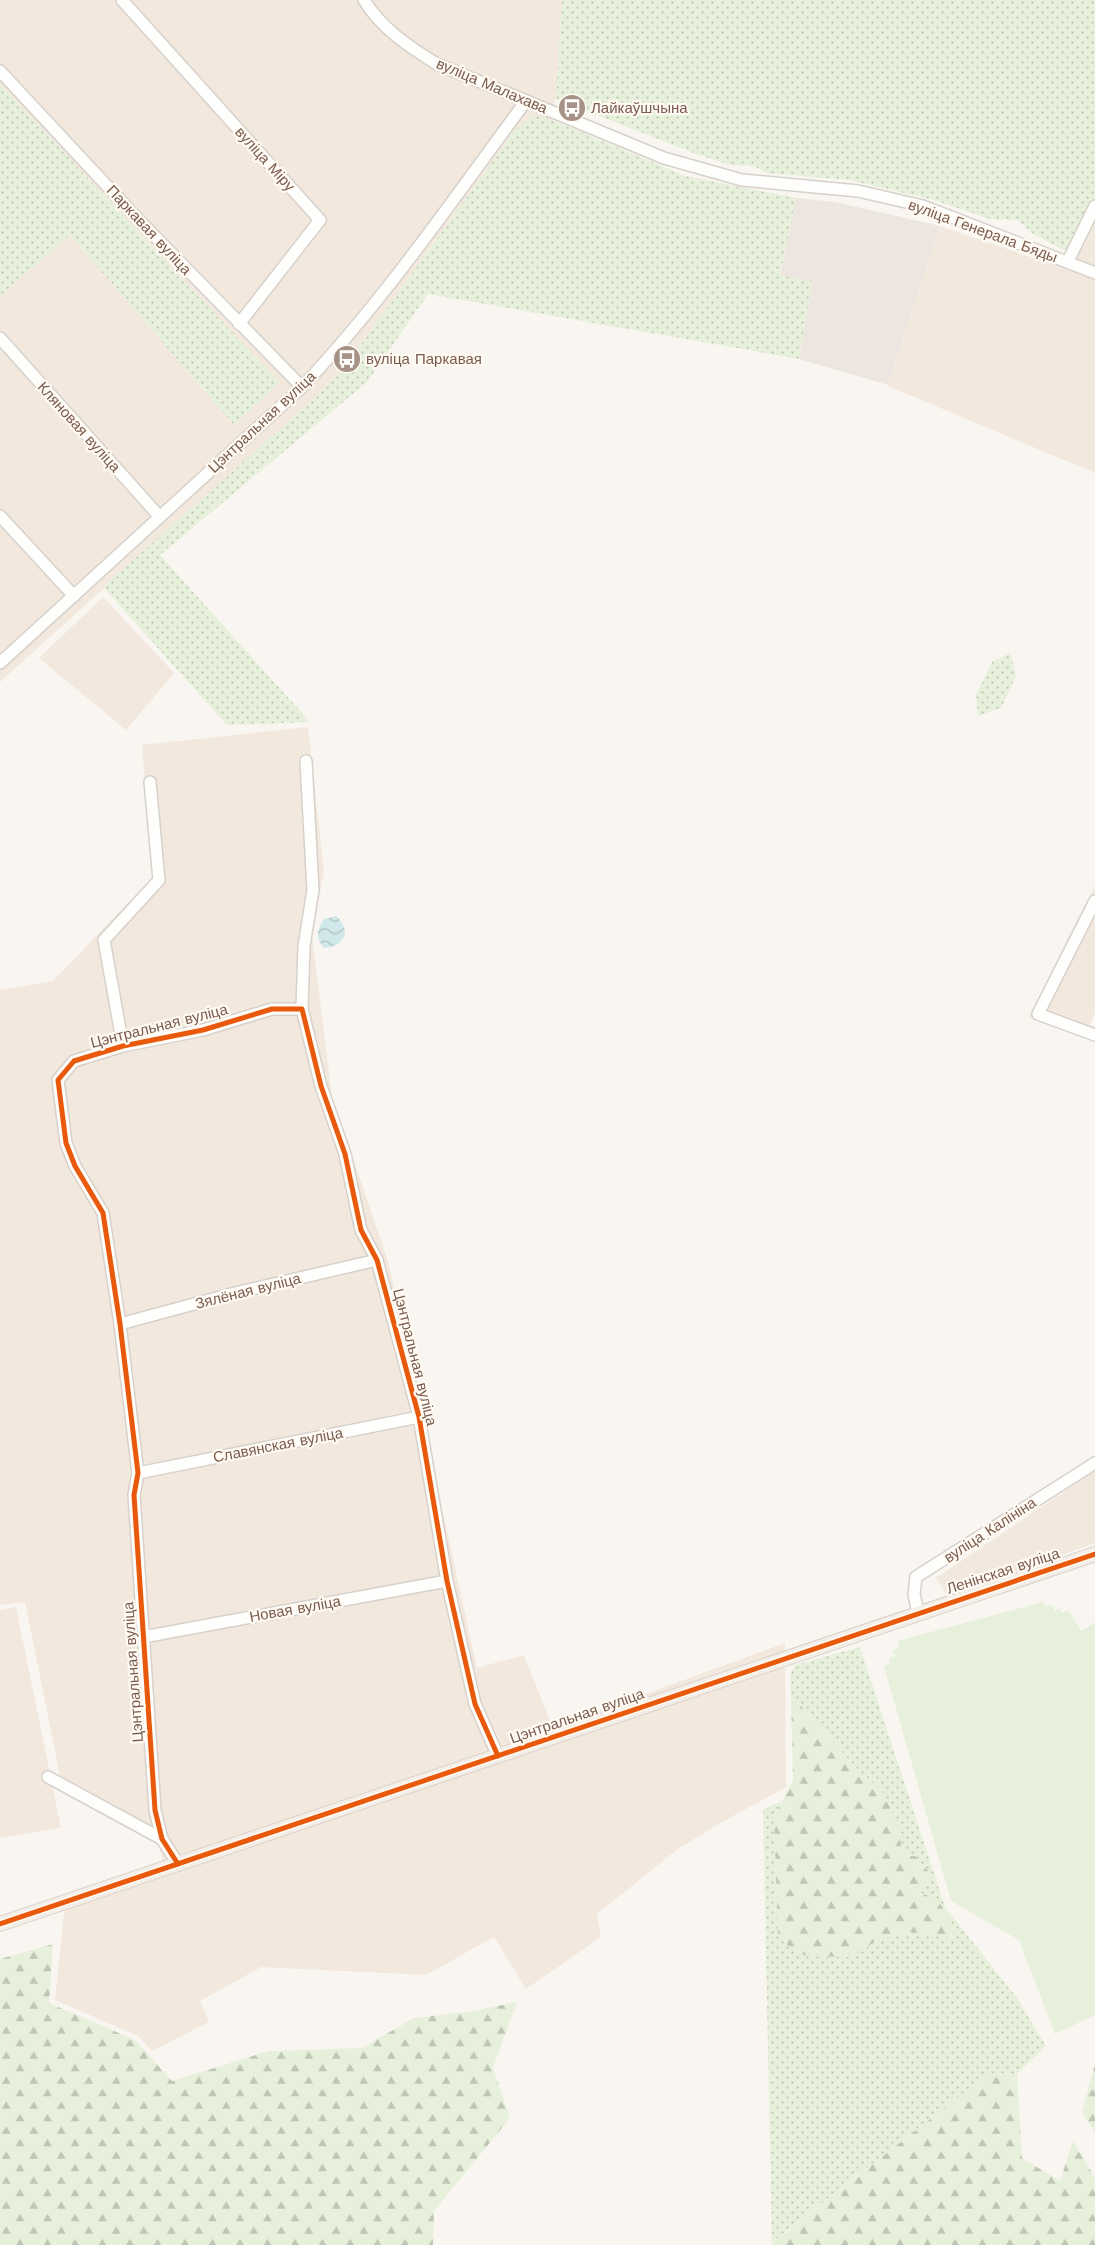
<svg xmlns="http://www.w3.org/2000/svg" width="1095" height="2245" viewBox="0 0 1095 2245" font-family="'Work Sans',sans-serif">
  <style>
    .residential { fill: #f2e8de }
    .industrial { fill: #ede5e0 }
    .grass { fill: url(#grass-dots) }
    .forest { fill: url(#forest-firs) }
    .garden { fill: #e7f0db }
    .water { fill: url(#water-waves) }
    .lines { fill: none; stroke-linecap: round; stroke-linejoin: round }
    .minor-casing { stroke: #d7d1cb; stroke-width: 14 }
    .major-casing { stroke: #dad1cc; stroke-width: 16 }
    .minor { stroke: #fefefd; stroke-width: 11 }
    .major { stroke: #f3eee8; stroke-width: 14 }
    .cycleway-casing { stroke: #fffaf3; stroke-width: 8 }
    .cycleway { stroke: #e8590c; stroke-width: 5 }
    .labels { text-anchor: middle; stroke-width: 4.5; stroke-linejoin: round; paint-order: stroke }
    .street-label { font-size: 15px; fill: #7a5c4d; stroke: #fffaf3 }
    .poi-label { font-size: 15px; fill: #7a5c4d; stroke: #fffaf3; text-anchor: start }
  </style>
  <defs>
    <pattern id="grass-dots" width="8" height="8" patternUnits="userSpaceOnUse" patternTransform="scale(1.25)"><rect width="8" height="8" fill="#e7f0db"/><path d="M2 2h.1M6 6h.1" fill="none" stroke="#c0c6b4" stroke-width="1.8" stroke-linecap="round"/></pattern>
    <pattern id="forest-firs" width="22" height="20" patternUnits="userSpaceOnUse" patternTransform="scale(1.25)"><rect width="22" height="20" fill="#e7f0db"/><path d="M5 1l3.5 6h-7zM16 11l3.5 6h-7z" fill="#c0c6b4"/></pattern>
    <pattern id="water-waves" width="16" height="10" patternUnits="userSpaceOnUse" patternTransform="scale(1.25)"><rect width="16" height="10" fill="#d0e8ea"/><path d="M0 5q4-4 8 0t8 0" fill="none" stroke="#aebfc0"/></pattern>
  </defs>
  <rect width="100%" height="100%" fill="#f9f5f0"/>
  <g class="residential">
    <polygon points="0,0 562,0 556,99 548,118 538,116 516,129 344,368 305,407 0,682 0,296 70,235 234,425 279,382 0,84"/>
    <polygon points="1095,206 1095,473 888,386 940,226 1065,269"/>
    <polygon points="103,597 174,673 126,730 39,658"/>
    <polygon points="308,727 324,872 312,935 332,1097 388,1261 477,1668 524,1655 553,1728 785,1643 786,1787 731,1817 679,1848 597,1914 601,1937 526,1989 494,1937 426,1975 261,1967 200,2001 209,2022 152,2051 138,2036 55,2000 66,1895 163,1861 154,1829 60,1776 25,1602 0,1605 0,990 53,981 153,877 142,745"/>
    <polygon points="1095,886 1095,1013 1084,1035 1029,1017"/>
    <polygon points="1095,1471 1095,1543 947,1596 936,1578"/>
    <polygon points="16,1607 61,1828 0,1838 0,1610"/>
  </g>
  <polygon class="industrial" points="796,198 835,202 940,226 888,385 799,359 812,283 780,276"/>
  <g class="grass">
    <polygon points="562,0 1095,0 1095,206 1072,254 1033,234 1018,220 990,219 934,200 849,180 767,173 754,166 731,165 699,155 556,99"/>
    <polygon points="0,84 279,382 234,425 70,235 0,296"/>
    <polygon points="538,116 548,118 685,176 796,198 780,275 812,282 799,359 428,294 367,382 160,555 310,722 227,725 103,587 305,407 344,368 516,129 531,117"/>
    <polygon points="1010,653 1016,676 1001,708 978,716 976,695 992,662"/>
    <polygon points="860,1647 945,1907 1017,1998 1046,2046 1017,2074 989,2073 772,2242 763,1810 782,1801 774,1816 778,1933 852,1957 876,1941 911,1932 949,1938 954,1929 936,1900 920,1893 929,1880 901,1847 899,1825 882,1791 858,1770 791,1695 790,1675 795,1665"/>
  </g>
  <g class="forest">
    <path d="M791 1695 858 1770 882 1791 899 1825 901 1847 909 1856H915L929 1872V1880L921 1893C925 1895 933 1897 936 1900 943 1906 955 1925 954 1934L949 1938 911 1932 876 1941 852 1957 806 1956 786 1944 778 1933 774 1816 793 1781Z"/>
    <polygon points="53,1944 49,2003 135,2040 172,2081 269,2051 362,2048 414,2018 468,2012 517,2002 493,2068 510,2118 434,2211 433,2245 0,2245 0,1959"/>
    <polygon points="1095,2064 1095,2132 1082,2112"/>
    <polygon points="989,2073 1017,2074 1022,2158 1060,2181 1073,2141 1095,2178 1095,2245 773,2245 773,2242"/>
  </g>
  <polygon class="garden" points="1043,1602 1045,1607 1051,1604 1055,1611 1059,1608 1062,1613 1068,1610 1081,1631 1095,1623 1095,2015 1055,2034 1019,1940 951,1901 884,1666 890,1664 889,1658 895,1656 893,1650 899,1648 897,1641"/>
  <path class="water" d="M336 916C352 931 345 946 324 948 315 937 317 930 324 919Z"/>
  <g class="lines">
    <defs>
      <g id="minor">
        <polyline points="122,0 320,220 239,324"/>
        <path d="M364 0C381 28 409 47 437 64L664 158 742 180 858 191 923 206 1095 273"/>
        <polyline points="0,71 135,216 302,387"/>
        <polyline points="1068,261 1095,206"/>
        <polyline points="0,338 159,516"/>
        <polyline points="0,516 74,596"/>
        <path d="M0 663 302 387C385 299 454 198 526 101"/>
        <polyline points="1095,901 1038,1014 1095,1035"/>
        <polyline points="302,1009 304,946 313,890 306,761"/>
        <polyline points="123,1046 104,940 159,880 150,782"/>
        <polyline points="120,1324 235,1293 377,1260"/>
        <polyline points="138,1473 419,1417"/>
        <polyline points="918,1613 914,1594 916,1577 1095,1463"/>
        <polyline points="143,1637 447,1581"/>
        <polyline points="48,1777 162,1839"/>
        <polyline points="178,1864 162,1839 155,1810 134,1495 138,1473 120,1324 103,1213 75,1166 66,1143 58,1080 74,1061 123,1046 203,1030 272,1009 302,1009 321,1086 345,1154 361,1230 377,1260 419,1417 447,1581 475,1704 498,1756"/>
      </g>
      <polyline id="major" points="0,1924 1095,1554"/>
    </defs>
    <use href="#minor" class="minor-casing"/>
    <use href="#major" class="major-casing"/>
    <use href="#minor" class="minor"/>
    <use href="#major" class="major"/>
    <defs>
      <g id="cycleway">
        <polyline points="178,1864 162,1839 155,1810 134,1495 138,1473 120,1324 103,1213 75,1166 66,1143 58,1080 74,1061 123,1046 203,1030 272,1009 302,1009 321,1086 345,1154 361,1230 377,1260 419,1417 447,1581 475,1704 498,1756"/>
        <polyline points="0,1924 1095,1554"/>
      </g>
    </defs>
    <use href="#cycleway" class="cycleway-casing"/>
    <use href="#cycleway" class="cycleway"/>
  </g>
  <defs>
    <symbol id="bus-disc" viewBox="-11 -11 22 22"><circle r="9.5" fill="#a69286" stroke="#fffaf3"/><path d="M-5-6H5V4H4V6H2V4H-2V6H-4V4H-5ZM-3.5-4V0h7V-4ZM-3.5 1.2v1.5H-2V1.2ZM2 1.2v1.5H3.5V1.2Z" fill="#fff"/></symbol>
  </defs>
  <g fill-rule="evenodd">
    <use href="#bus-disc" x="556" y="92" width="32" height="32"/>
    <use href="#bus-disc" x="331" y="343" width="32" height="32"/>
  </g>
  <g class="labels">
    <g class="street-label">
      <text transform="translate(492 86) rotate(23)" y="5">вуліца Малахава</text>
      <text transform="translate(265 159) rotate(48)" y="5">вуліца Міру</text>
      <text transform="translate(149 230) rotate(47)" y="5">Паркавая вуліца</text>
      <text transform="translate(983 231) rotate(20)" y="5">вуліца Генерала Бяды</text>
      <text transform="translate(262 422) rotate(-43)" y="5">Цэнтральная вуліца</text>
      <text transform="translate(79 427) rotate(48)" y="5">Кляновая вуліца</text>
      <text transform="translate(159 1026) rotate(-14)" y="5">Цэнтральная вуліца</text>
      <text transform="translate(248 1291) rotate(-14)" y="5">Зялёная вуліца</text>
      <text transform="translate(415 1357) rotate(76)" y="5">Цэнтральная вуліца</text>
      <text transform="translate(278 1445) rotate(-11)" y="5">Славянская вуліца</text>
      <text transform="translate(990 1530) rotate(-33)" y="5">вуліца Калініна</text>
      <text transform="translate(1003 1571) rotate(-18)" y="5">Ленінская вуліца</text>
      <text transform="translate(295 1609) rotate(-10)" y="5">Новая вуліца</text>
      <text transform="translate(133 1672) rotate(-94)" y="5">Цэнтральная вуліца</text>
      <text transform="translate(577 1716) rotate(-19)" y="5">Цэнтральная вуліца</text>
    </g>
    <g class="poi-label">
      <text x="591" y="113">Лайкаўшчына</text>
      <text x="366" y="364">вуліца Паркавая</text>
    </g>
  </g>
</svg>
